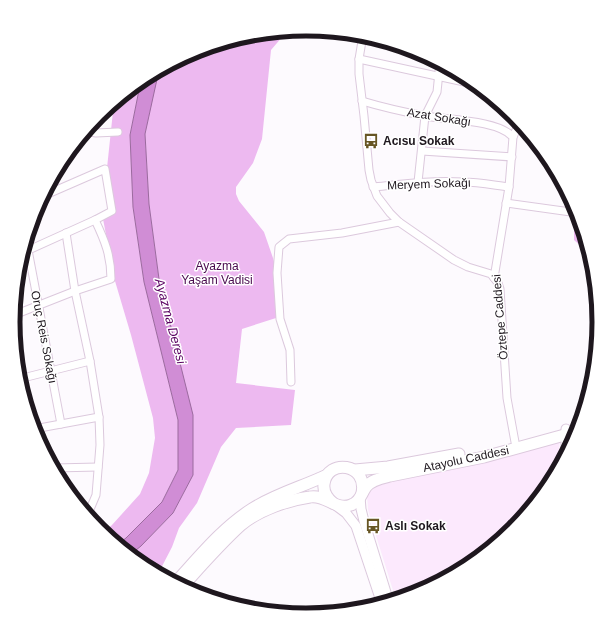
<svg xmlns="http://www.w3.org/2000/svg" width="613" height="644" viewBox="0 0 613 644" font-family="Helvetica,sans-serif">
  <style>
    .built { fill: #fce9fd }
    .green { fill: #edb9f0 }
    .water { fill: #d08dd5; stroke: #9b6a9e }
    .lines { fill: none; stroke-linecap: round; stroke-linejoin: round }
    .street-casing { stroke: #dcc9dd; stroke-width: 9 }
    .secondary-casing { stroke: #dcc9dd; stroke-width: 11 }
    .primary-casing { stroke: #dcc9dd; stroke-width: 13 }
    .street { stroke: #fff; stroke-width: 7 }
    .secondary { stroke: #fff; stroke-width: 9 }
    .primary { stroke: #fff; stroke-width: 11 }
    .labels { text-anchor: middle; stroke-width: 3; stroke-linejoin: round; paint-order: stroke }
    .street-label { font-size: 12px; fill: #1e171e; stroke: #fff }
    .poi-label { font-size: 12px; font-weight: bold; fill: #1e171e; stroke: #fff; text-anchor: start }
    .park-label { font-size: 12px; fill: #48094d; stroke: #fff }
    .water-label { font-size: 13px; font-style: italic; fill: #590060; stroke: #fff }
    .rim { fill: none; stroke: #1e171e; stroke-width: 5 }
  </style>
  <rect width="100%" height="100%" fill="#fdfafe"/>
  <polygon class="built" points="560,437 558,471 550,485 514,530 469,566 419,593 396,600 368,510 367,495 382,481"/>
  <g class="green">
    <polygon points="277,31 280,31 283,36 271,50 262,139 253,163 236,187 236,194 239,201 264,232 273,258 277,273 276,318 242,329 236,383 295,390 291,425 236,428 221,447 197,503 179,528 172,547 158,574 143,566 130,555 141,546 173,513 193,475 159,279 149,204 145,134 157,75 159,70 194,51 238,38 264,38"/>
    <polygon points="141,80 130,135 133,207 144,282 178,420 178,470 162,502 126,538 117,545 103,533 112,525 140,494 149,473 155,438 153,418 131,335 115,281 103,219 114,213 107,168 114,102"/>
    <polygon points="574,203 578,210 592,256 574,240"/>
  </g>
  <polygon class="water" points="159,70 145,134 149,204 159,279 193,415 193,475 173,513 141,546 130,555 117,545 126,538 162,502 178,470 178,420 144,282 133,207 130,135 141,80"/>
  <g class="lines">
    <defs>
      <g id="street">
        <polyline points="362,34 362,41 359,59 359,74 364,116 369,170 371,180 377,196 390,213 399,222 454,260 468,267 491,274 498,283 500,289 507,398 515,442"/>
        <polyline points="359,59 478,85"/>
        <path d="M362 101C382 107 404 112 425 116 448 120 498 120 513 137"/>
        <polyline points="85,131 96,133 118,132"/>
        <polyline points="422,151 512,157"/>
        <polyline points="418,182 425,116 437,92 440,62"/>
        <path d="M373 187C403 184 433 180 463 182 478 182 493 185 509 187"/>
        <polyline points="506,203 578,213"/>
        <polyline points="66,233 75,291 90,361"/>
        <polyline points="28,250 61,424"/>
        <polyline points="22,253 95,220 112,211 105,169 43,196"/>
        <polyline points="494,278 509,187 513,137 520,121"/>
        <path d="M14 315 75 291 111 279C111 256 105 241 95 220"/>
        <polyline points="19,379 90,361 99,417"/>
        <polyline points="291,382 290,350 280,319 277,273 279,247 289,239 342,233 399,222"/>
        <polyline points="34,429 99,417 100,445 96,495 88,514 85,513"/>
        <polyline points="54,468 98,467"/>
      </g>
      <g id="secondary">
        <polyline points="566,457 566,429"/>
        <polyline points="360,497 361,509 364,521 389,602"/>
        <polyline points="334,504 346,513 356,526 382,604"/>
        <polyline points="87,515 88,514"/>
      </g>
      <g id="primary">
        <polyline points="355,470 388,467 459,454"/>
        <path d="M333 503C327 498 323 492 324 484 327 458 368 463 362 493"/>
        <path d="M175 583C199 557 222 528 252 509 275 494 302 487 327 475"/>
        <path d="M182 587C201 566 220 544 241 525 259 510 288 500 310 497 325 494 336 511 351 505 360 502 361 494 366 487 371 480 382 478 390 476L484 457 579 431"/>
      </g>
    </defs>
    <use href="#street" class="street-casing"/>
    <use href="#secondary" class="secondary-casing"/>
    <use href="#primary" class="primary-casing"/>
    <use href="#street" class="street"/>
    <use href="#secondary" class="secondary"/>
    <use href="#primary" class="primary"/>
  </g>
  <defs>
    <symbol id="bus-bare" viewBox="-9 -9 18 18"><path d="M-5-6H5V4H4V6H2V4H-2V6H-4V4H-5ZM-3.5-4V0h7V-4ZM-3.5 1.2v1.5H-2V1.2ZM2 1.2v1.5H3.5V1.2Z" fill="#675624" stroke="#fff" stroke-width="2.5" paint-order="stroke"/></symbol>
  </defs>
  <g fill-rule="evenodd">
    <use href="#bus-bare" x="360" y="130" width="22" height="22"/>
    <use href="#bus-bare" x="362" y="515" width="22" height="22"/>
  </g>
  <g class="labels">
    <g class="street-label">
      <text transform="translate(439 117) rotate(9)" y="4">Azat Sokağı</text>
      <text transform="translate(429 184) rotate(-2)" y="4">Meryem Sokağı</text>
      <text transform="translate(500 317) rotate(-95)" y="4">Öztepe Caddesi</text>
      <text transform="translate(44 337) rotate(79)" y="4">Oruç Reis Sokağı</text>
      <text transform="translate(466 459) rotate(-12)" y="4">Atayolu Caddesi</text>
    </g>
    <g class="poi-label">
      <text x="383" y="145">Acısu Sokak</text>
      <text x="385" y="530">Aslı Sokak</text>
    </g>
    <g class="park-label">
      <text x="217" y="270">Ayazma<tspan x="217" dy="14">Yaşam Vadisi</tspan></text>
    </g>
    <g class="water-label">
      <text transform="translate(171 321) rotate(75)" y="5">Ayazma Deresi</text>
    </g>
  </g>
  <path d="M0 0H613V644H0ZM20 322a286 286 0 1 1 572 0a286 286 0 1 1-572 0Z" fill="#fff" fill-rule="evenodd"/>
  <path class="rim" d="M20 322a286 286 0 1 1 572 0a286 286 0 1 1-572 0Z"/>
</svg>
